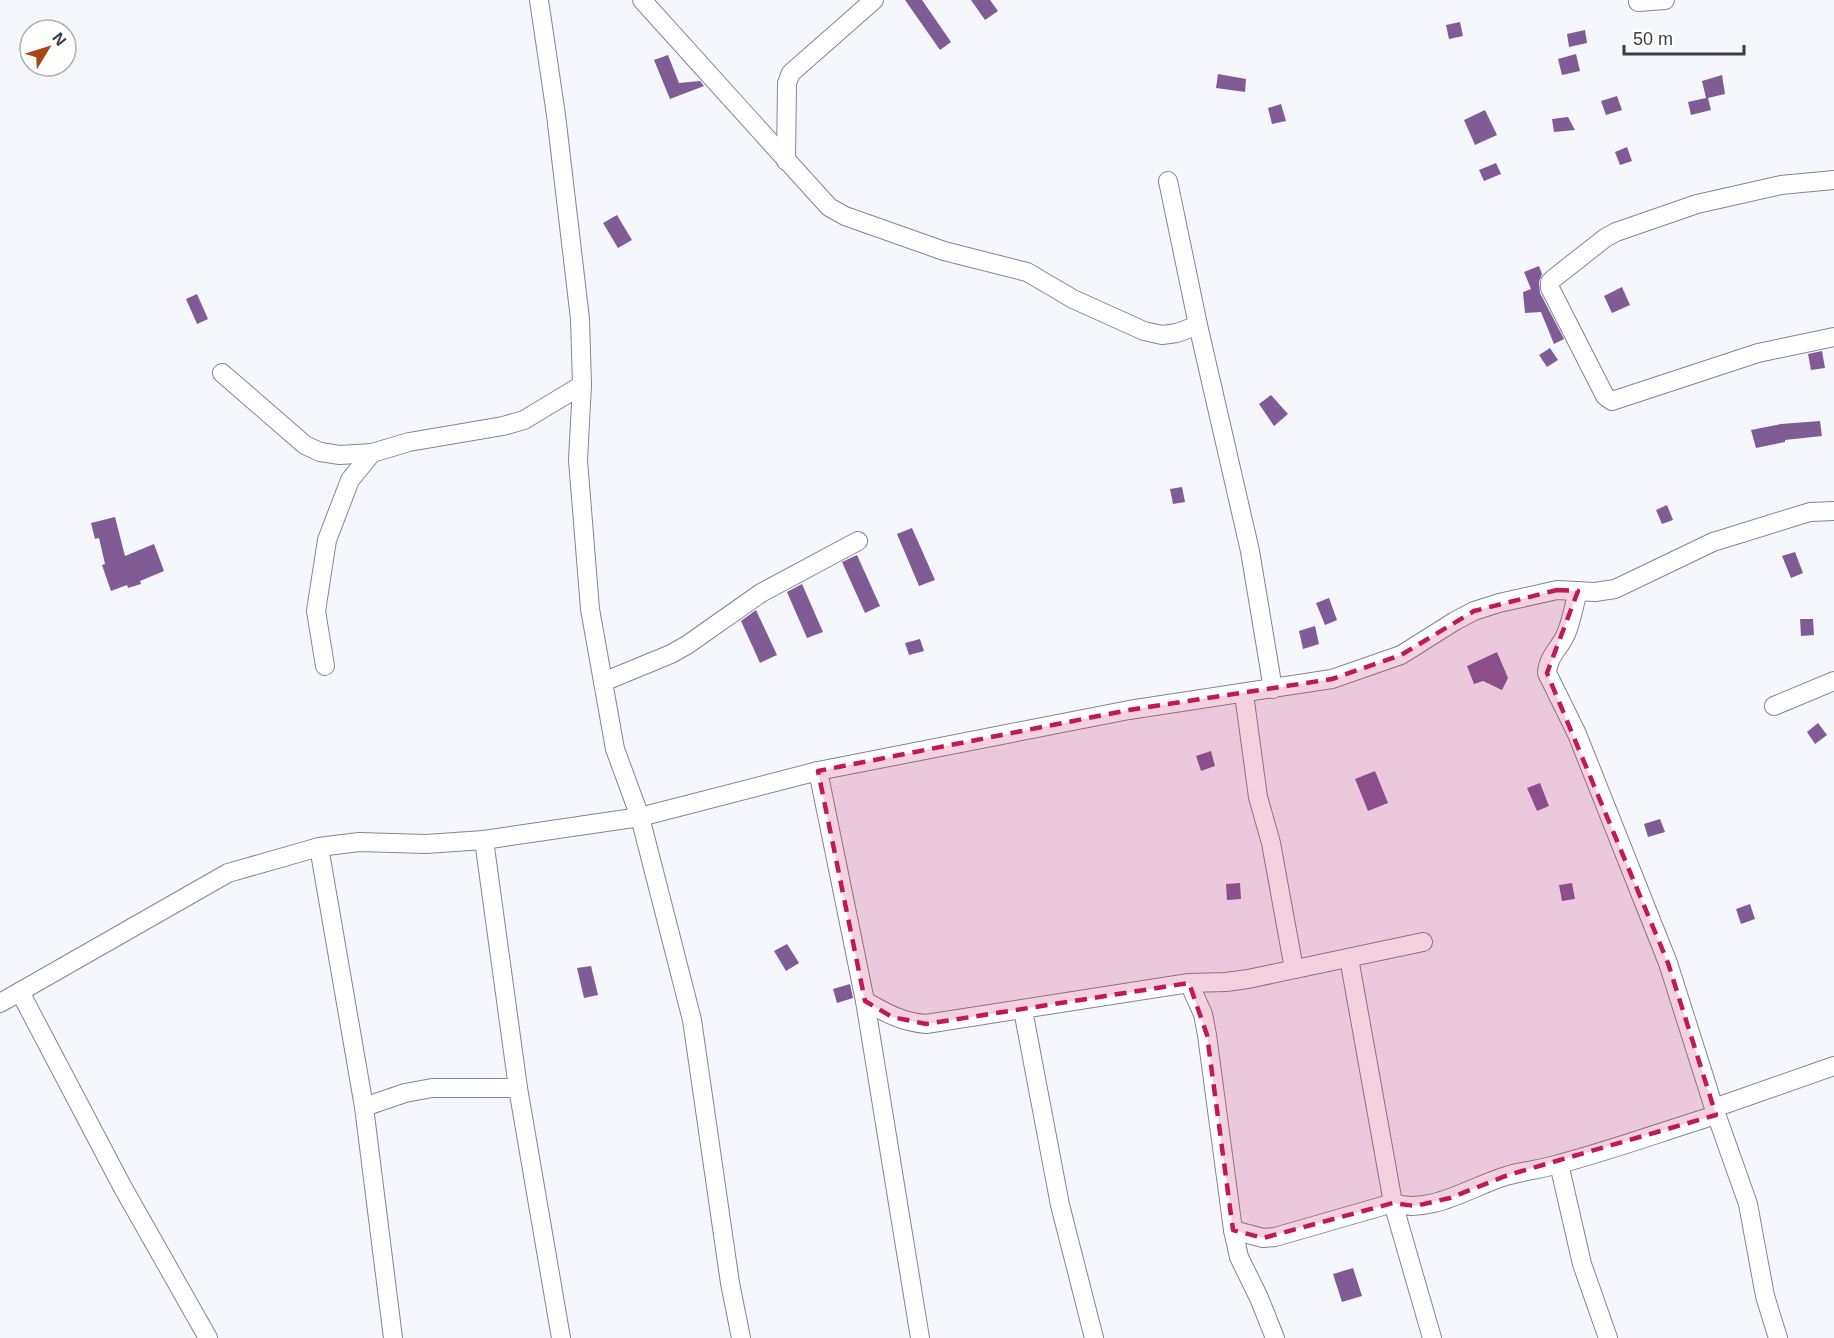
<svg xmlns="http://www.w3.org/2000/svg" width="1834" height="1338" viewBox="0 0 1834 1338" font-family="Arial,sans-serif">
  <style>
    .building { fill: #7f5c96 }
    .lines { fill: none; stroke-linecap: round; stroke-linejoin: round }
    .street-casing { stroke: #858495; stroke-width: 20 }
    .street { stroke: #fff; stroke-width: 18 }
    .marked { fill: #c2185b; fill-opacity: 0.2; stroke: #c2185b; stroke-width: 4.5; stroke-dasharray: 12 8; stroke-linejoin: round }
  </style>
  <rect width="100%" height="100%" fill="#f6f6fd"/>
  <g class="building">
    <polygon points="905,0 922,0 951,42 940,50"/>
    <polygon points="971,0 990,0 998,11 985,20"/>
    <polygon points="1460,22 1463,36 1449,39 1446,25"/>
    <polygon points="1585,30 1587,43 1569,47 1567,34"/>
    <polygon points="1576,54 1580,71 1562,75 1558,59"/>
    <polygon points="668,55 679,83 700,81 704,86 670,99 654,60"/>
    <polygon points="1218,74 1246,79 1245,92 1216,88"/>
    <polygon points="1722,75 1725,94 1708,98 1711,110 1691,115 1688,102 1706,98 1702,81"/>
    <polygon points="1617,96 1622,110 1606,115 1601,101"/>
    <polygon points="1281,104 1286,121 1272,124 1268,108"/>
    <polygon points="1485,110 1497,135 1475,145 1464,120"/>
    <polygon points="1568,117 1575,130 1554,132 1552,119"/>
    <polygon points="1627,147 1632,161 1620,165 1615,152"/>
    <polygon points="1496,163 1501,174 1484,181 1479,170"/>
    <polygon points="617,215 632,240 618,248 603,223"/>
    <polygon points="1539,266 1542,274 1539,282 1540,293 1564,339 1554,344 1541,312 1525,313 1523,292 1531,289 1524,272"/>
    <polygon points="1622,287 1630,305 1612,313 1604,296"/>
    <polygon points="197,294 208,319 197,324 186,299"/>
    <polygon points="1550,348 1558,360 1547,367 1539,355"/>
    <polygon points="1822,351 1825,368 1811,370 1808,354"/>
    <polygon points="1271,395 1288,414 1274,426 1259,404"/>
    <polygon points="1820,421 1822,436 1785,440 1785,442 1756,448 1751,430 1781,424"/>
    <polygon points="1182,487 1185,502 1173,504 1170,489"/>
    <polygon points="1667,505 1673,520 1662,524 1656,510"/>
    <polygon points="115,517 125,556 154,544 164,571 140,581 141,584 128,588 127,585 111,591 102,565 105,564 99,538 95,539 91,523"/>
    <polygon points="912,528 935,580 919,586 897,534"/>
    <polygon points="1795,552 1803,573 1791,578 1782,556"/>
    <polygon points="857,555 880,606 865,613 842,562"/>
    <polygon points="802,584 823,632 807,638 787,592"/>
    <polygon points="1329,598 1337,620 1325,625 1316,603"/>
    <polygon points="756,610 777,655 760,663 741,621"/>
    <polygon points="1800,619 1813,619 1814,635 1801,636"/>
    <polygon points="1315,626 1319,644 1303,649 1299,631"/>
    <polygon points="920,639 924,651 909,655 905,643"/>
    <polygon points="1497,652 1508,678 1502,690 1483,681 1474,684 1467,666"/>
    <polygon points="1818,723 1827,735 1815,744 1807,732"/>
    <polygon points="1211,751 1215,766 1201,771 1196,756"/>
    <polygon points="1375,771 1388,803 1368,811 1355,779"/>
    <polygon points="1540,783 1549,806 1537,811 1527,788"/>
    <polygon points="1660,819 1665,832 1648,837 1644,824"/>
    <polygon points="1240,883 1241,899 1227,900 1226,884"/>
    <polygon points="1572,883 1575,899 1562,901 1559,885"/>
    <polygon points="1750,904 1755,919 1741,924 1736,909"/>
    <polygon points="787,944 799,963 786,971 774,951"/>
    <polygon points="591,966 598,995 584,998 577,968"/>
    <polygon points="850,984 853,998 837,1003 833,989"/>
    <polygon points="1353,1268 1362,1296 1342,1302 1333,1274"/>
  </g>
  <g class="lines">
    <defs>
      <g id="street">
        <polyline points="539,0 556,115 580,319 582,385 578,460 590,609 615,749 640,817 692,1020 730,1283 741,1338"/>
        <polyline points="642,0 829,207 845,216 944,251 1027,272 1073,299 1144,331 1162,335 1177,333 1198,325"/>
        <polyline points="1638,2 1665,0"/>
        <polyline points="786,161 787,83 791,73 874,0"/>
        <polyline points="1834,180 1781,185 1697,204 1616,232 1605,238 1553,279 1550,282 1550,288 1605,396 1612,401 1758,353 1834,337"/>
        <polyline points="1168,181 1198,325 1250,551 1273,689"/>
        <polyline points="222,373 305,445 320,452 340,455 372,453 409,442 503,426 524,420 582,385"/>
        <path d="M1578 591C1574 605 1572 620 1566 634 1560 648 1548 656 1547 673L1577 734 1668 963 1714 1108 1748 1204 1765 1296 1778 1338"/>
        <polyline points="325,666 316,611 327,540 350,480 372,453"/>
        <polyline points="603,682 671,654 687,645 761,593 858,541"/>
        <polyline points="1244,694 1258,797 1271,843 1294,969"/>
        <polyline points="1774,706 1834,681"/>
        <polyline points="818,771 865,1001 920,1338"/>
        <polyline points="484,840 518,1088 561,1338"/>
        <polyline points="319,847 364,1107 393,1338"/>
        <polyline points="1349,958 1393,1203 1432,1338"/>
        <polyline points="1189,983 1203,1014 1207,1035 1233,1230 1239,1257 1259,1298 1275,1338"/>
        <polyline points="20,992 122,1186 208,1338"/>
        <path d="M865 1001C886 1013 902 1022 926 1024L1189 983 1226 982 1248 979 1423 942"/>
        <polyline points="0,1003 228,873 319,847 359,842 426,844 484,840 640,817 818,771 1129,710 1332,679 1401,655 1455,621 1474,611 1499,603 1557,590 1595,592 1615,589 1713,542 1810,512 1834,511"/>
        <polyline points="1023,1010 1060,1205 1094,1338"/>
        <polyline points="364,1107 405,1093 432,1088 518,1088"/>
        <polyline points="1714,1108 1834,1066"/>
        <polyline points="1559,1164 1582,1264 1608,1338"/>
        <path d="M1233 1230 1263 1238 1275 1237 1393 1203C1430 1215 1470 1187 1506 1176 1523 1171 1542 1169 1559 1164 1612 1150 1664 1131 1716 1115"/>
      </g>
    </defs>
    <use href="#street" class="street-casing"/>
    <use href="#street" class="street"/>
  </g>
  <path class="marked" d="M1557 590 1578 591 1547 673 1668 963 1716 1115 1508 1175 1450 1198 1415 1206 1393 1203 1263 1238 1233 1230 1207 1035 1189 983 926 1024 892 1017 865 1001 818 771 1129 710 1332 679 1401 655 1474 611Z"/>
  <g transform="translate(48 48) rotate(52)"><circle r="28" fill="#ffffff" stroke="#b1b1b4" stroke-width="1.5"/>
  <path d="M0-4.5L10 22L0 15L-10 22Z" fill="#ab4617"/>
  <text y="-9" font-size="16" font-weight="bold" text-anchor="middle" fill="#3c3c43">N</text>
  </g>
  <path d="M1624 45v9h120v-9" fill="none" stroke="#3c3c43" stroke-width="3"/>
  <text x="1633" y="45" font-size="18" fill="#3c3c43" stroke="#ffffff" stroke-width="4.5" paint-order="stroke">50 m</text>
</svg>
